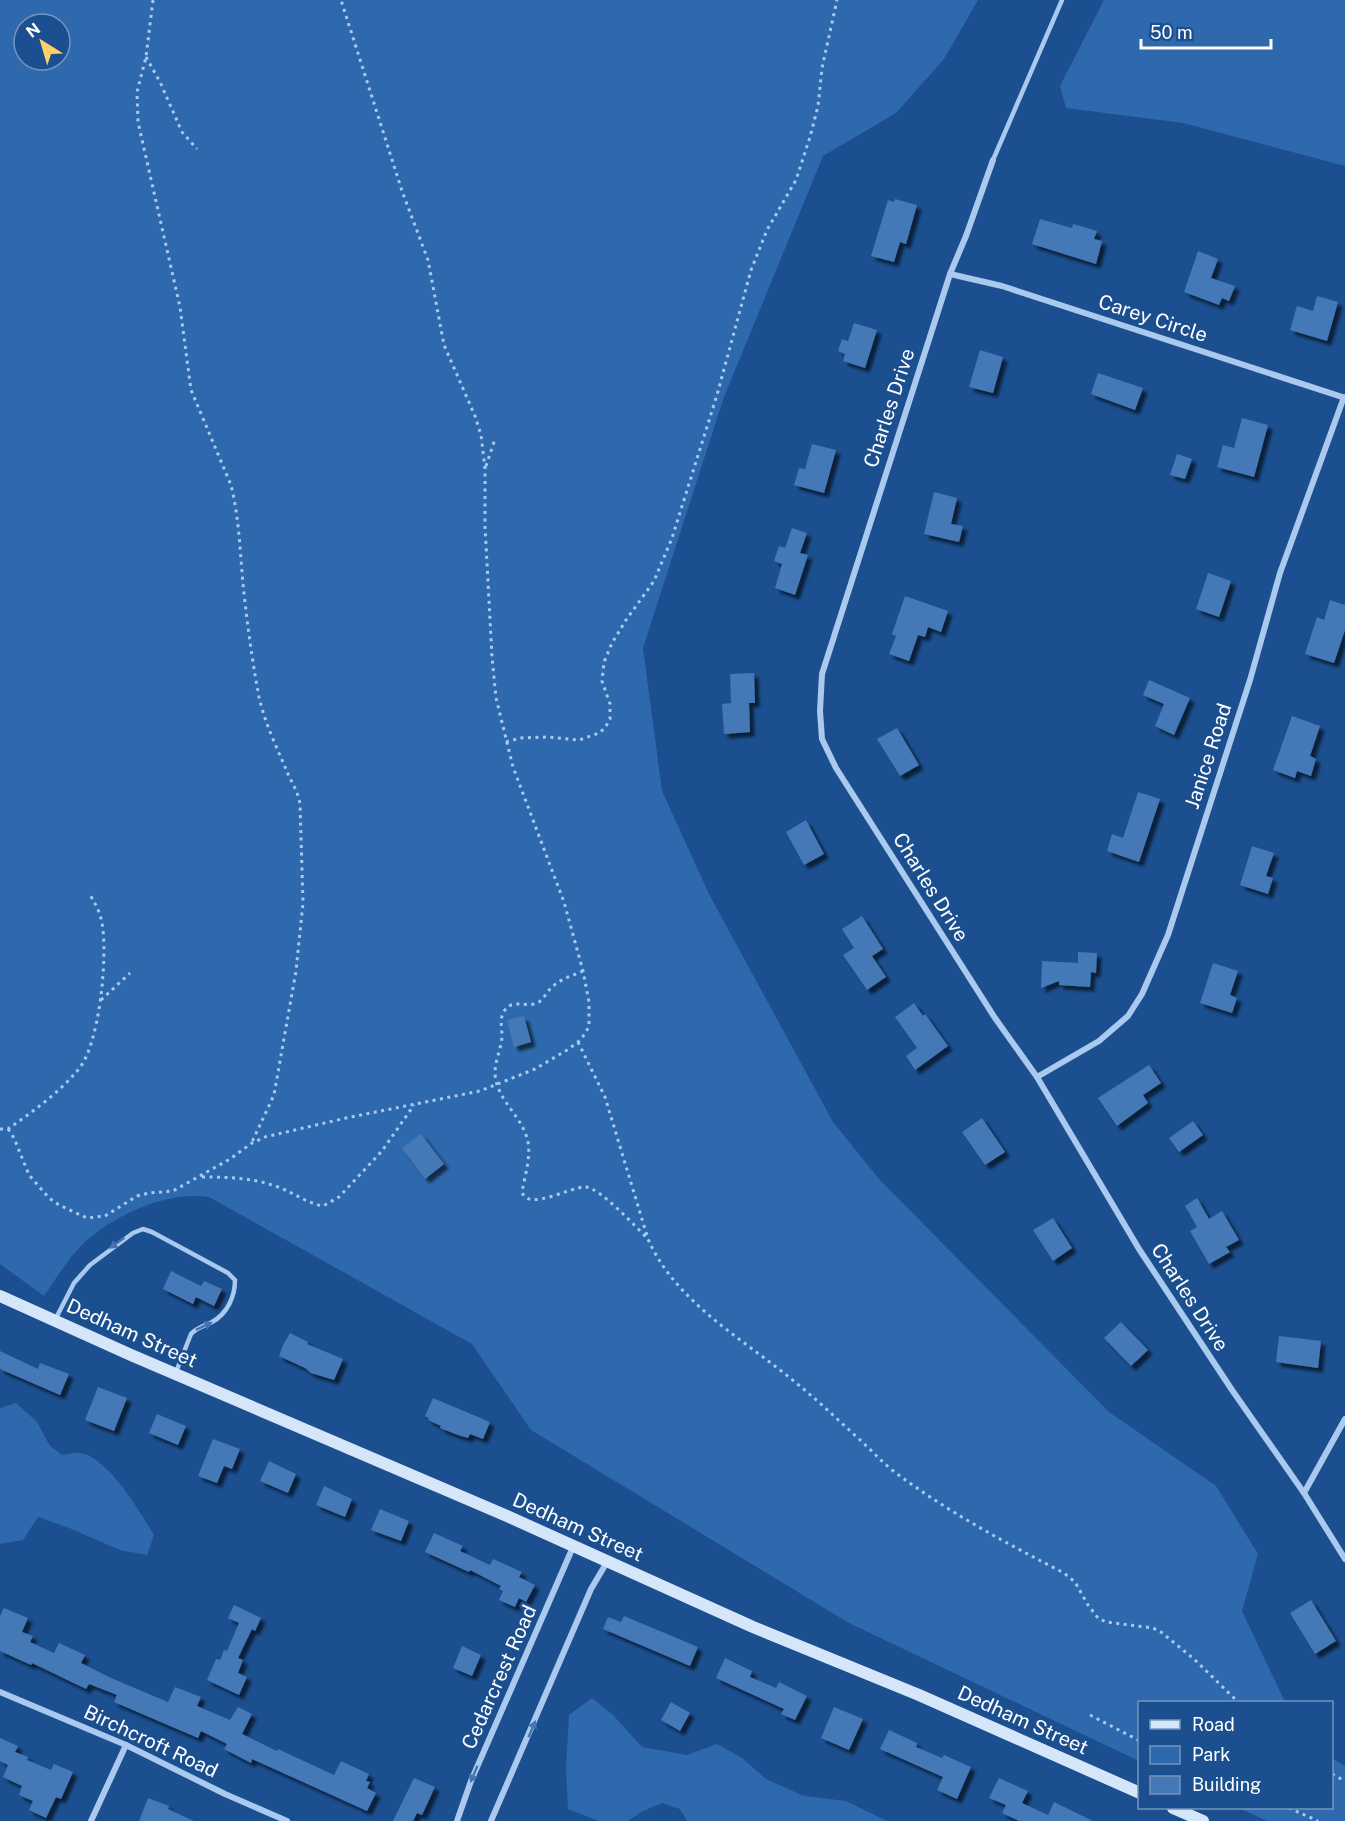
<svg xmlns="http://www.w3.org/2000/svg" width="1345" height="1821" viewBox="0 0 1345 1821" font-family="'Public Sans',sans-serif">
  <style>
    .green { fill: #2e69ad; fill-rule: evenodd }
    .building { fill: #4478b7; filter: url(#shadow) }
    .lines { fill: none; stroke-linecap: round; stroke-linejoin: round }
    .path { stroke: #a9c9ee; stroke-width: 3; stroke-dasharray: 3 4.5; stroke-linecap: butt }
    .service { stroke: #a9c9ee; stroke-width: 4.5 }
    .minor { stroke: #a9c9ee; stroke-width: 6 }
    .secondary { stroke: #d6e6fa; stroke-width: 12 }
    .oneway { fill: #4674ac }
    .labels { text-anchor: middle; stroke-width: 5; stroke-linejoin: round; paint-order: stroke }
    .street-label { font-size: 20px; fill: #fff; stroke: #1b4f8f }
  </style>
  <defs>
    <filter id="shadow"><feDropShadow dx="4.5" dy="4.5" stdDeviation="1.5" flood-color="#0009"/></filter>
  </defs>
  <rect width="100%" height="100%" fill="#1b4f8f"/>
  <g class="green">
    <path d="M0 0H978L944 59 896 113 823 156 724 397 643 648 662 791 709 894 833 1122 879 1179 1109 1412 1216 1486 1258 1554 1242 1611 1285 1702H1140L1139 1761 849 1623 531 1430 472 1344 209 1197C166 1191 114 1215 83 1244 68 1258 56 1279 44 1296L0 1264ZM24 24H60V60H24Z"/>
    <polygon points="1104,0 1345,0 1345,166 1183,123 1066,108 1060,86"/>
    <path d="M16 1403 37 1422 50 1446 62 1455C67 1455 75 1452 80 1453 107 1456 141 1513 154 1535L147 1555 120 1550 69 1528 38 1517 23 1540 0 1544V1408Z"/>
    <polygon points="592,1698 613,1715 642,1747 687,1755 717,1744 742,1758 766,1779 804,1796 846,1801 887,1821 687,1821 680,1809 662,1803 641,1812 628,1821 599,1821 568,1809 566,1768 569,1715"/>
    <polygon points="1332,1758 1345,1766 1345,1821 1267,1821 1239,1808 1332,1808"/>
  </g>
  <g class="building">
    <polygon points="895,199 917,205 906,244 900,242 894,262 871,256 888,200 894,202"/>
    <polygon points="1040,219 1072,228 1073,224 1097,231 1094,239 1102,241 1096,264 1032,244"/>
    <polygon points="1198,251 1218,259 1211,278 1235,286 1229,301 1222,298 1219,305 1184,292"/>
    <polygon points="1317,296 1338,302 1327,341 1290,330 1297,306 1313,311"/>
    <polygon points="854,323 877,330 865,368 843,361 845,354 838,351 842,339 848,341"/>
    <polygon points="980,350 1003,357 993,393 969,387"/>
    <polygon points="1098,373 1143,388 1135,410 1091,394"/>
    <polygon points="1242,418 1268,425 1254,477 1217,467 1223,445 1234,448"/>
    <polygon points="812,444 836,450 824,493 794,485 799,468 805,469"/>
    <polygon points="1177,454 1192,459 1185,479 1170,475"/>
    <polygon points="934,492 957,498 951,524 963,526 959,542 924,534"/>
    <polygon points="792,528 807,533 800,553 808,555 795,595 775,588 782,564 774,561 779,546 785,548"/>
    <polygon points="1208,573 1231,581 1219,617 1196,609"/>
    <polygon points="905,596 948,611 941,632 928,627 925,637 918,635 909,661 889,654 896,636 892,634"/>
    <polygon points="1330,600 1345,605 1345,630 1334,663 1305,654 1317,617 1324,620"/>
    <polygon points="754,673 755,703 749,703 750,732 724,734 722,704 731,703 730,674"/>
    <polygon points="1149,680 1190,698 1174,735 1155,726 1164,704 1143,695"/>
    <polygon points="1292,716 1320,726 1310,756 1316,759 1311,776 1297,771 1295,778 1273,770"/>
    <polygon points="897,728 919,765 900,776 877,739"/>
    <polygon points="1138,792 1160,799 1139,862 1107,851 1112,834 1123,838"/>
    <polygon points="806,820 824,854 804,865 786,832"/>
    <polygon points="1252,846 1274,853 1266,876 1273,878 1268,894 1240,885"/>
    <polygon points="862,916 883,949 872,956 886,977 867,990 843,955 854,948 842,929"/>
    <polygon points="1078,952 1097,953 1096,973 1091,972 1090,987 1059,985 1059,981 1041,988 1042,961 1078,963"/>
    <polygon points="1213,963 1238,971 1230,995 1237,998 1232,1013 1200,1003"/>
    <polygon points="914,1003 923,1016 925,1014 948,1046 915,1070 906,1056 917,1048 895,1017"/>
    <polygon points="524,1016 531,1042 514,1047 507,1020"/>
    <polygon points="1149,1065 1161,1083 1143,1095 1148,1103 1117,1126 1098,1098"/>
    <polygon points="982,1118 1005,1152 985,1165 962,1132"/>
    <polygon points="1193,1121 1203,1135 1179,1152 1169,1138"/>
    <polygon points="421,1134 444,1164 425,1179 402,1148"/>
    <polygon points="1197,1198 1209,1219 1222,1211 1239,1240 1226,1247 1230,1252 1209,1264 1190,1231 1197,1227 1185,1206"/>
    <polygon points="1053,1218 1072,1248 1053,1261 1033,1230"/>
    <polygon points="171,1271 201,1286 204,1281 222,1289 214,1306 196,1297 193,1304 163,1289"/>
    <polygon points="1121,1322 1148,1350 1131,1366 1104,1338"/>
    <polygon points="290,1333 308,1342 307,1344 343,1359 334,1380 311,1373 305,1368 279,1356 283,1345"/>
    <polygon points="1279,1336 1321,1341 1318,1368 1276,1362"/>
    <polygon points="0,1351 38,1369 40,1363 69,1374 60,1395 0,1369"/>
    <polygon points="98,1387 127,1398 114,1431 85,1420"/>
    <polygon points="433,1398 490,1422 483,1439 470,1434 468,1438 458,1435 440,1428 441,1426 428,1420 429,1418 425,1416"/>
    <polygon points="157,1414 186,1426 178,1445 149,1433"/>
    <polygon points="213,1439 240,1449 232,1469 224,1466 217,1483 198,1476"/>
    <polygon points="269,1461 296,1474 288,1493 260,1481"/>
    <polygon points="324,1486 352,1499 345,1517 316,1505"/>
    <polygon points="380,1509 409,1521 401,1541 371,1530"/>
    <polygon points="434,1533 463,1546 460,1551 490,1565 493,1559 522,1572 519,1577 535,1585 526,1602 519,1598 515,1607 499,1600 503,1591 499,1589 501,1586 470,1570 469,1572 425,1552"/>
    <polygon points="1311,1600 1336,1641 1315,1654 1290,1613"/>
    <polygon points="234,1605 261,1618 255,1631 252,1629 238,1658 243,1660 238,1673 247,1677 239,1695 207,1680 216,1659 220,1660 224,1650 227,1651 239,1623 228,1618"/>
    <polygon points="4,1608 28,1618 22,1632 33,1636 30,1642 54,1653 59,1643 85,1655 81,1663 111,1678 168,1702 175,1687 201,1697 197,1706 230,1720 238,1707 252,1714 242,1734 277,1751 278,1749 334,1775 341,1761 369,1774 366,1781 370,1782 367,1788 376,1793 367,1811 252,1759 251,1763 224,1749 227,1744 201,1731 198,1738 114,1702 117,1695 89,1684 86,1689 32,1663 31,1665 0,1651 0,1616"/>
    <polygon points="624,1616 698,1647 690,1666 603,1629 608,1617 621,1622"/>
    <polygon points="462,1646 481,1655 472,1676 453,1668"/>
    <polygon points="725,1658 752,1671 750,1677 776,1688 779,1682 807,1696 795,1720 781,1714 784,1709 716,1678"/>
    <polygon points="671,1702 690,1713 680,1731 661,1720"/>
    <polygon points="834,1707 863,1719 849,1750 821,1738"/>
    <polygon points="889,1730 917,1743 916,1747 942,1758 944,1755 971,1767 957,1799 937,1790 943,1777 880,1749"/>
    <polygon points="0,1738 18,1746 15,1752 28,1757 27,1760 51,1770 54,1764 73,1772 61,1799 56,1797 46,1818 29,1810 33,1801 19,1795 22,1786 3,1777 8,1765 0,1761"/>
    <polygon points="414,1778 435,1787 422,1815 417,1813 413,1821 393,1821"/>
    <polygon points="999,1778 1028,1791 1022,1803 1048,1815 1054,1802 1093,1821 1019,1821 1002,1813 1006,1805 989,1798"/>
    <polygon points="148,1798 169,1806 168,1809 194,1821 139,1821"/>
  </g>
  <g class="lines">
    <g class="path">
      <path d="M153 0 146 57 137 92 138 122 180 307 191 390 231 485C239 517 240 551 243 584 247 622 252 660 259 697 265 724 278 750 288 774 293 785 298 792 300 804L303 903 296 971 274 1095 252 1142"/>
      <polyline points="146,57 160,82 182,132 197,149"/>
      <polyline points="486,466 495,439"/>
      <polyline points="506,742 520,738 547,737 579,740 599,733 605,728 610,719 610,704 602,681 604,662 612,643 626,620 654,581 672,538 717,395 751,270 767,230 796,180 810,137 818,106 822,68 837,0"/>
      <path d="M583 971C572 976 560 979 551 988 547 992 544 998 539 1002 528 1009 513 998 505 1010 499 1017 502 1028 502 1037 501 1049 495 1061 495 1073 496 1099 520 1114 527 1138 532 1154 525 1175 522 1192 528 1212 571 1186 586 1187 600 1188 636 1227 647 1238"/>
      <polyline points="101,1000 130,973"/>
      <path d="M578 1042 605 1097 648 1239C675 1301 740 1337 790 1378 814 1397 836 1418 859 1439 870 1449 880 1460 892 1470 946 1511 1004 1542 1064 1573L1075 1582 1088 1605 1098 1618 1106 1622 1153 1628 1161 1632 1194 1659 1238 1702"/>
      <path d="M0 1129H8C32 1112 59 1093 78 1070 100 1045 108 955 102 923 100 912 95 903 89 893"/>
      <polyline points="8,1129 14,1138 29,1175 49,1198 59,1205 87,1218 105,1216 137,1196 149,1193 173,1191 230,1159 252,1143 265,1137 346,1118 480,1091 535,1069 567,1050 578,1042 585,1034 589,1026 589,1002 583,971 564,902 513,767 496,698 492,657 485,526 485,468 481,435 475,416 444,345 428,260 402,191 341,0"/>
      <path d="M202 1177C228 1177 254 1178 278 1187 294 1193 307 1203 323 1206L339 1197 382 1151 414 1105"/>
      <polyline points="1090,1715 1140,1741"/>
      <polyline points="1332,1774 1345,1781"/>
      <polyline points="1289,1808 1318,1821"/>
    </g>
    <g class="service">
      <polyline points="993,160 1062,0"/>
      <path d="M55 1320 74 1283 90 1265 133 1233 143 1229 152 1232 228 1273 235 1280C235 1297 227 1314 212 1322 205 1326 197 1327 191 1334L176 1372"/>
    </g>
    <g class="minor">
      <polyline points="993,160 966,236 950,274 822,674 820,711 822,739 836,768 995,1018 1037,1077 1139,1249 1232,1390 1304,1493 1345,1559"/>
      <polyline points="950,274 1002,286 1345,398"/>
      <polyline points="1037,1077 1099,1041 1128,1016 1142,994 1168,935 1250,680 1280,573 1344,397"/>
      <polyline points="1304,1493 1345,1419"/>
      <polyline points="0,1692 126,1745 225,1794 287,1821"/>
      <polyline points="91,1821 126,1745"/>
      <polyline points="457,1821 471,1781 573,1547"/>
      <polyline points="491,1821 591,1589 607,1562"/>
    </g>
    <g class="secondary">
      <polyline points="0,1296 131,1355 507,1516 753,1627 919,1695 1140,1793"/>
      <polyline points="1173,1808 1203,1821"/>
    </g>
  </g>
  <defs><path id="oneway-solid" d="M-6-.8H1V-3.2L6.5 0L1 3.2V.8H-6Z" transform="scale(1.5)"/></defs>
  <g class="oneway">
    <use href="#oneway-solid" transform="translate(117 1243) rotate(144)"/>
    <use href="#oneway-solid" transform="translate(204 1326) rotate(-25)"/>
    <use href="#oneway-solid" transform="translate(532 1729) rotate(-67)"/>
    <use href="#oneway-solid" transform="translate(474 1774) rotate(113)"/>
  </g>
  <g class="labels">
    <g class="street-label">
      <text transform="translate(1153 318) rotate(18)" y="7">Carey Circle</text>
      <text transform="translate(889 408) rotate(-72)" y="7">Charles Drive</text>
      <text transform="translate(1208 756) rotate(-72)" y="7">Janice Road</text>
      <text transform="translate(931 887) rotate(58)" y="7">Charles Drive</text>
      <text transform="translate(1190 1297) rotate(57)" y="7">Charles Drive</text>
      <text transform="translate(132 1333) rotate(24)" y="7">Dedham Street</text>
      <text transform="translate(578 1527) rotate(24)" y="7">Dedham Street</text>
      <text transform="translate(499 1677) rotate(-66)" y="7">Cedarcrest Road</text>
      <text transform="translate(1023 1720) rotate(24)" y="7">Dedham Street</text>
      <text transform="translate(151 1741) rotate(25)" y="7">Birchcroft Road</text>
    </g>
  </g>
  <rect x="1138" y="1701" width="195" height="108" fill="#1b4f8f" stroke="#7695bc" stroke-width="1.5"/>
  <rect x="1150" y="1720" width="30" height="9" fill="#d6e6fa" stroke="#7695bc" stroke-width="1.5"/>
  <text x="1192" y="1731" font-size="18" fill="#ffffff">Road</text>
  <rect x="1150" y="1746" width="30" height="18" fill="#2e69ad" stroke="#7695bc" stroke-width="1.5"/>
  <text x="1192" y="1761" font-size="18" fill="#ffffff">Park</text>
  <rect x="1150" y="1776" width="30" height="18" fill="#4478b7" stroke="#7695bc" stroke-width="1.5"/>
  <text x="1192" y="1791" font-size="18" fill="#ffffff">Building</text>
  <g transform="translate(42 42) rotate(323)"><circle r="28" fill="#1b4f8f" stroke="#7695bc" stroke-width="1.5"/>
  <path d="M0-4.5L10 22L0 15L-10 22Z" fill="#ffd166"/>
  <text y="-9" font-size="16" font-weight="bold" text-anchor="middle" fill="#ffffff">N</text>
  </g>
  <path d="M1141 39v9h130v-9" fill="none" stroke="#ffffff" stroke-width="3"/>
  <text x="1150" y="39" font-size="18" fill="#ffffff" stroke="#1b4f8f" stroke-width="4.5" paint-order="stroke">50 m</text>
</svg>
